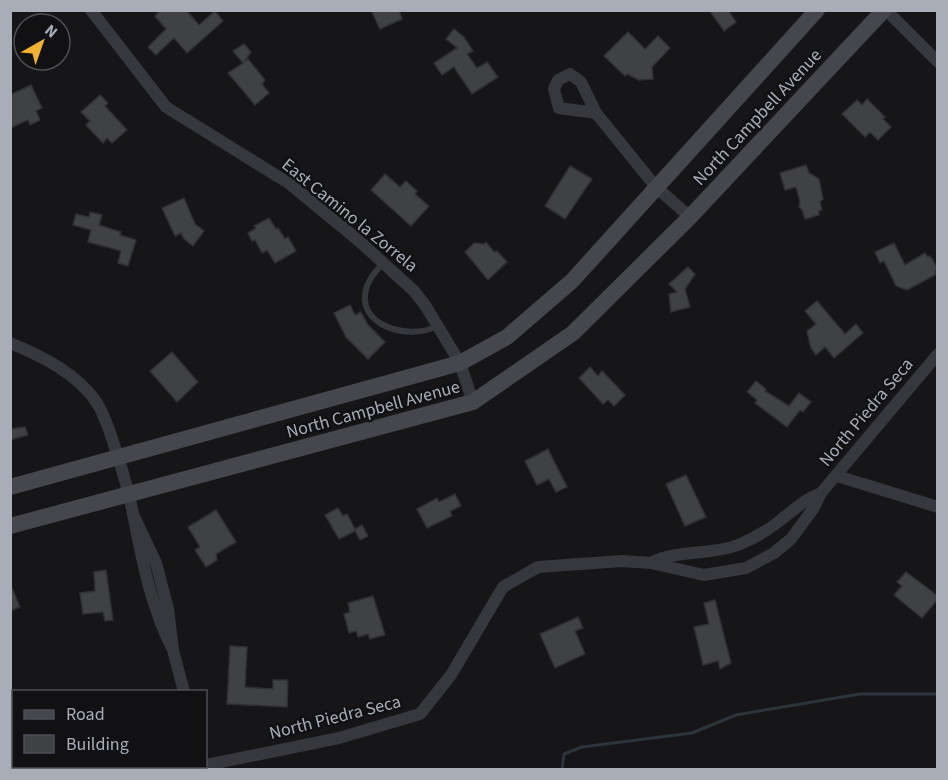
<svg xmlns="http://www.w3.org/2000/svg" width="948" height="780" viewBox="0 0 948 780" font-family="'Source Sans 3',sans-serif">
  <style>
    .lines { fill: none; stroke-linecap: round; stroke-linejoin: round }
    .stream { stroke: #2c353c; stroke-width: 3 }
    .building { fill: #404145; stroke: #303034; stroke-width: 1.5 }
    .lane { stroke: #37383d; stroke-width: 6 }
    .street { stroke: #37383d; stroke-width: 12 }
    .secondary { stroke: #45474d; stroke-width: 16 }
    .labels { text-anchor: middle; stroke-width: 5; stroke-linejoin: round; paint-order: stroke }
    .street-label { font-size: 18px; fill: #a8adb8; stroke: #111113 }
  </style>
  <rect width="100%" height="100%" fill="#161618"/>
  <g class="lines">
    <polyline class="stream" points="562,770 564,754 582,747 692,733 736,715 860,694 938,694"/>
  </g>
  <g class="building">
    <polygon points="161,10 186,10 199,25 215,11 223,21 187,53 174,38 156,55 148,47 166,29 155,16"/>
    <polygon points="371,10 399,10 402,19 380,29"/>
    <polygon points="709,10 728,10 736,22 724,31"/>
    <polygon points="454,29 464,37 473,51 467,54 477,68 487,62 498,77 472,94 454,67 442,75 434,63 457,48 446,39"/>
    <polygon points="628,32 645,49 658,36 670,48 652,67 653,79 639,80 627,74 625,76 604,56"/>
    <polygon points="244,44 251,52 244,62 248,59 265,80 262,84 269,93 255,105 228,73 243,63 233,51"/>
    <polygon points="31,85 42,108 36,111 40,120 30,125 28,120 10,128 10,95"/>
    <polygon points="100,95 108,103 105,106 127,130 112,143 107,138 103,143 86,125 90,121 81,112"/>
    <polygon points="867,99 885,117 883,119 891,127 878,140 870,132 865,137 842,114 857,100 862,105"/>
    <polygon points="806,165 809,173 819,179 823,199 820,202 822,210 819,211 819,215 805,219 802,210 799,207 800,202 796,187 785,190 780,173"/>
    <polygon points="570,166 592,179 565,219 545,206"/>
    <polygon points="385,174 400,187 406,181 417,191 415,194 429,206 411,226 371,190"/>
    <polygon points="184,198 195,224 204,231 193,246 184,239 181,233 175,236 162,208"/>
    <polygon points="90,212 102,215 99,225 121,232 120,235 136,240 128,266 118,263 121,251 88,242 91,230 73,225 76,214 89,217"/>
    <polygon points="269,218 276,229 278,228 285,239 288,237 296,251 275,263 267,250 262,253 255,240 252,241 248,233 256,228 254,226"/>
    <polygon points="486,242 494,252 497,251 507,262 488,280 465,252 474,243 484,244"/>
    <polygon points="894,243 905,265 925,253 928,257 930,256 937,267 935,275 907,290 896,286 884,261 880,263 875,252"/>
    <polygon points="688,267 695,274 685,289 690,307 671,312 669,294 677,292 669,284"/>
    <polygon points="817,301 845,334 856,324 863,333 834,358 825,347 816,355 811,348 807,331 816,324 805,311"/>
    <polygon points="350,305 355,315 361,312 368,325 385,342 368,359 346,337 334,313"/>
    <polygon points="172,352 198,382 177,402 150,371"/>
    <polygon points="590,367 598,376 602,371 625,395 614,406 608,400 603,404 579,378"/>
    <polygon points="756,381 766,389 765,391 789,406 799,393 811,402 803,412 800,410 787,427 755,403 757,400 747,392"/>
    <polygon points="25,427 28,435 10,440 10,429"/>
    <polygon points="548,449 567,487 556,492 549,479 537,485 525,461"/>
    <polygon points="686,475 706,517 685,526 666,484"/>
    <polygon points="455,494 461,506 450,511 452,516 427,528 417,509 437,498 439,502"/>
    <polygon points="338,508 343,516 347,514 355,529 362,525 368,536 360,540 355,531 339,539 325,515"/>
    <polygon points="216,510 236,542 216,554 217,560 206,567 195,550 200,547 188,527"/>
    <polygon points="106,570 113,620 105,621 103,612 83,614 80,593 95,591 94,572"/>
    <polygon points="906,572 938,596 938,599 922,618 894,595 902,586 897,582"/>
    <polygon points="10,583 20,607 10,611"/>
    <polygon points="373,596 385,635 370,639 368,634 358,637 356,631 349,633 344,614 350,612 348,603"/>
    <polygon points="715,600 731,663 720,669 718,661 703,665 694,627 709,624 704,603"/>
    <polygon points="578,617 583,628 575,631 585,654 555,668 540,634"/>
    <polygon points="230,646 247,647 245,687 273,689 273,680 288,680 287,707 227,704"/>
  </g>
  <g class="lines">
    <path class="lane" d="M383 263C377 270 370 277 367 286 353 326 410 341 437 326"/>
    <g class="street">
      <polyline points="91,10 166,107 290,184 358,240 414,291 425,305 460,363 473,402"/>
      <polyline points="886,10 938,62"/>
      <polyline points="596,113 559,108 554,89 558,80 570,74 581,82 596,113 656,187 690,217"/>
      <path d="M10 343C42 356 78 374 97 403 106 418 111 435 116 451 123 472 129 492 133 514"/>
      <polyline points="837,476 938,507"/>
      <path d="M651 563C678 549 709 556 738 545 753 539 770 529 782 519 795 509 805 499 821 493"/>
      <path d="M173 650C151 607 142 560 133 514L156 563 168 609 173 650 184 692"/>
      <polyline points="206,765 339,738 420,714 451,675 503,587 538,567 622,561 651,563 704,575 746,568 774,553 791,539 813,509 821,493 938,354"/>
      <polyline points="178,770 195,766"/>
    </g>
    <g class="secondary">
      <polyline points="10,487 460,363 507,337 572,281 817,10"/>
      <polyline points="10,526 473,402 573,333 690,217 884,10"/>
    </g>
  </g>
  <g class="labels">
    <g class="street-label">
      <text transform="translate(757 117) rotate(-47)" y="6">North Campbell Avenue</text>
      <text transform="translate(350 215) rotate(39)" y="6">East Camino la Zorrela</text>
      <text transform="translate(373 409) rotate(-15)" y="6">North Campbell Avenue</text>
      <text transform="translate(866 412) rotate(-50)" y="6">North Piedra Seca</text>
      <text transform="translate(335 717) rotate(-14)" y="6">North Piedra Seca</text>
    </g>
  </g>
  <rect width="948" height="780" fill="none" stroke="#a8adb8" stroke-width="24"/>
  <rect x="12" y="690" width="195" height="78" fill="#111113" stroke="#4d4f55" stroke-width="1.5"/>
  <rect x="24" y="710" width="30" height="9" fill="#45474d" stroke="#4d4f55" stroke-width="1.5"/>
  <text x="66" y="720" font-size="18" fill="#a8adb8">Road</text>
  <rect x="24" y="735" width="30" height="18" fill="#404145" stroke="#4d4f55" stroke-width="1.5"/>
  <text x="66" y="750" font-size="18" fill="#a8adb8">Building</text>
  <g transform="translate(42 42) rotate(40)"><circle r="28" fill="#111113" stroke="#4d4f55" stroke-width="1.5"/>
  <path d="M0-4.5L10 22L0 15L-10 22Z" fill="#f2b134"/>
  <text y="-9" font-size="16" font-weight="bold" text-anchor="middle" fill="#a8adb8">N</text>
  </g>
</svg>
